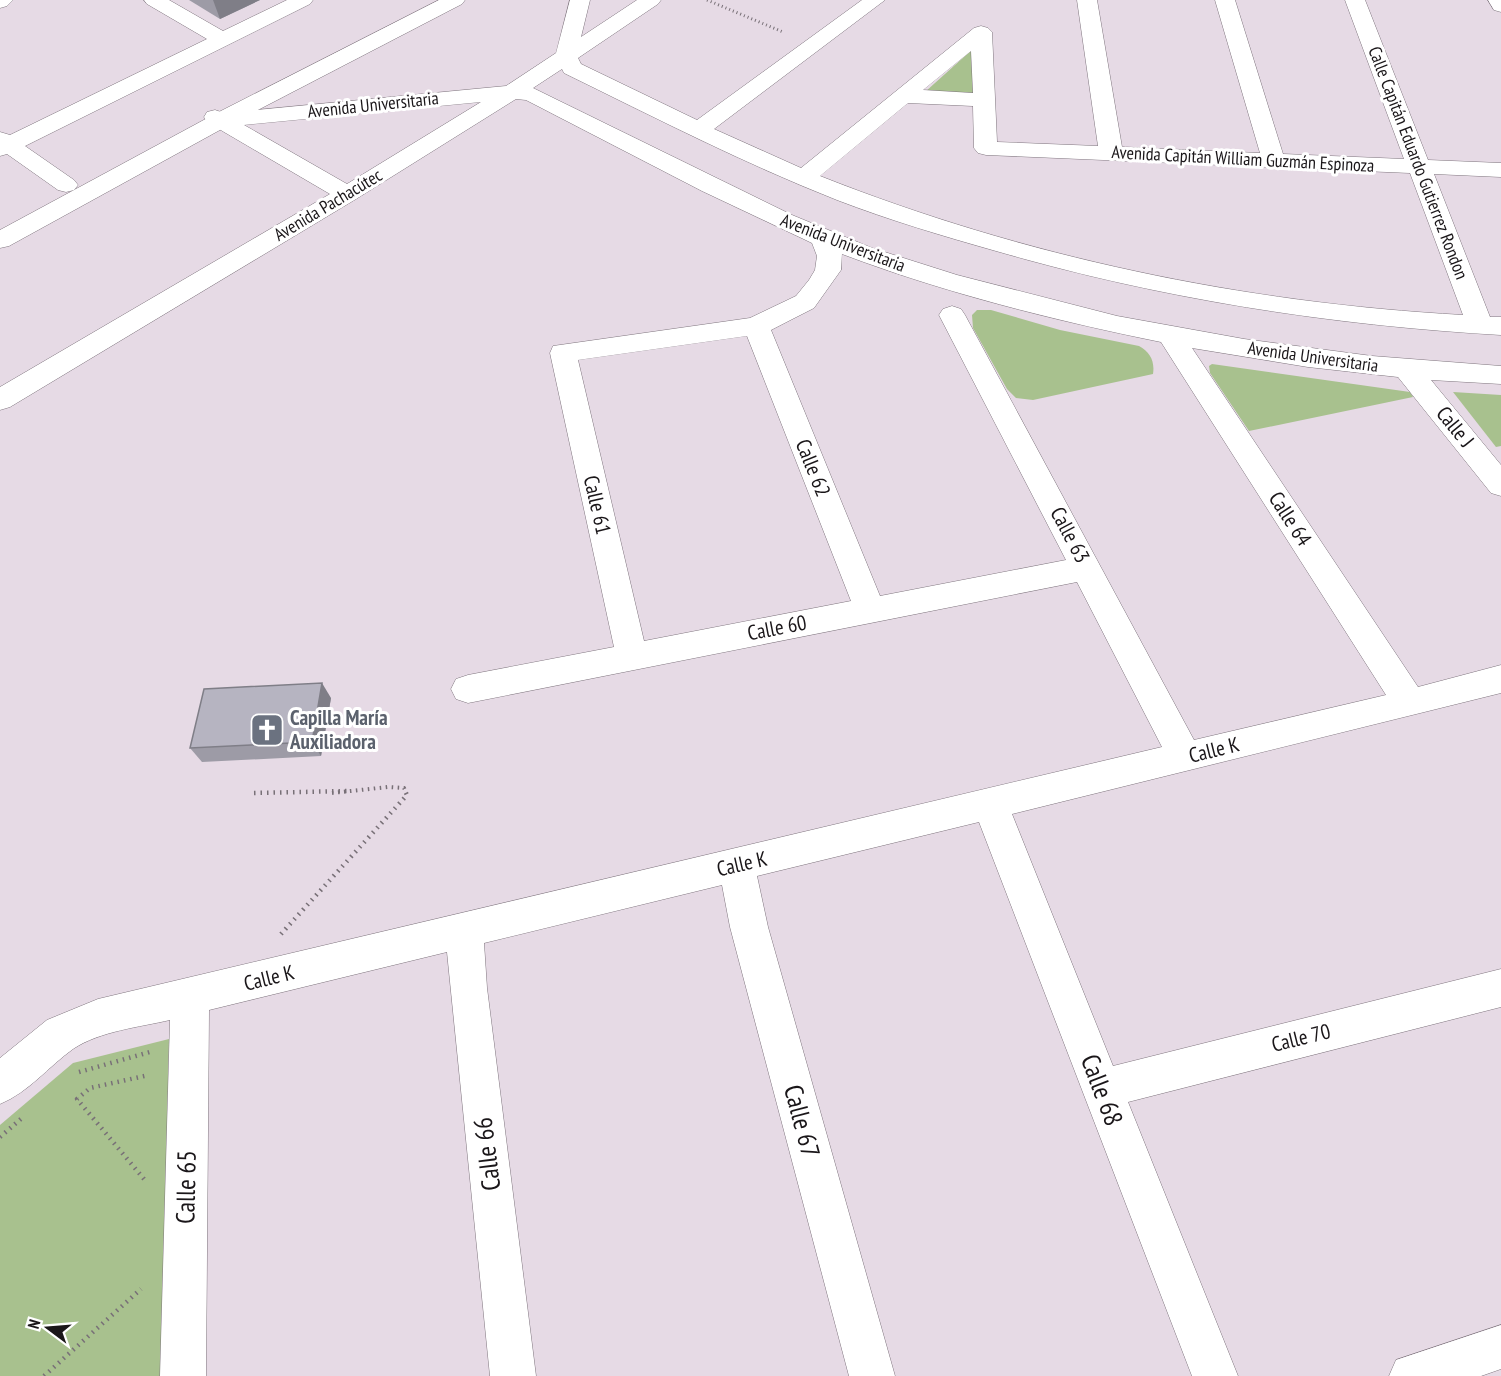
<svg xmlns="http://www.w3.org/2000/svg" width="1501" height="1376" viewBox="0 0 1501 1376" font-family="'PT Sans Narrow',sans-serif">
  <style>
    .green { fill: #a8c18e }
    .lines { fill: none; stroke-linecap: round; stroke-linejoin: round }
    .minor-casing { stroke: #7f757e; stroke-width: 1 }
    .major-casing { stroke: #7f757e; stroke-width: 1 }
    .path-far2 { stroke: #787077; stroke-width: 3; stroke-dasharray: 1 3; stroke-linecap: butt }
    .path-far1 { stroke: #787077; stroke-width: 4; stroke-dasharray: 1.5 4.5; stroke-linecap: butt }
    .path { stroke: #787077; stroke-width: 4.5; stroke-dasharray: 1.5 5; stroke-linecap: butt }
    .minor { fill: #fff; fill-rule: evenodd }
    .major { fill: #fff; fill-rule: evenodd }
    .wall { fill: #9d9ba6 }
    .shaded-wall { fill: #7f7e87 }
    .building { fill: #b6b4c1; stroke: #7f7e87; stroke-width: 1.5 }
    .labels { text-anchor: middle; stroke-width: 6; stroke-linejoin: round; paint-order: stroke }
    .far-street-label { font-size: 18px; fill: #1a1619; stroke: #fff }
    .street-label { font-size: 21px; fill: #1a1619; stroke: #fff }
    .worship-label { font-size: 21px; font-weight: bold; fill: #5b616d; stroke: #fff; text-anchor: start }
    .near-street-label { font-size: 26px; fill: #1a1619; stroke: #fff }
  </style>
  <rect width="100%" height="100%" fill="#e6dae5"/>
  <g class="green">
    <polygon points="975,47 975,95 925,92"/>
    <path d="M977 310H991L1060 330 1139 346C1150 352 1155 361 1153 374L1033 400 1016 398 1007 389 973 328 972 315Z"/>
    <polygon points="1212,364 1410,392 1413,397 1249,431 1210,373 1209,366"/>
    <polygon points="1453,392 1501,395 1501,446 1496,447"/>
    <polygon points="169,1039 162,1376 0,1376 0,1125 73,1063"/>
  </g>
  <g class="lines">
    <defs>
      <g id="minor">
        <polygon points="0,0 13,0 7,6 0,8"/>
        <polygon points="144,0 169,0 223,31 287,0 313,0 310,4 25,146 74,180 78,185 74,190 66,192 58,190 7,154 0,156 0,132 10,135 207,39 147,4"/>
        <path d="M570 0H590L581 37 637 0H661L658 4 578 58 581 64 697 120 862 0H885L714 129 801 168 974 28 981 26 988 28 992 32 997 142 1098 146 1077 0H1097L1122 147 1260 153 1215 0H1235L1283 154 1404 159 1345 0H1365L1428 160 1501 163V177L1434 174 1490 317H1501V335C1330 325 1162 299 996 251 943 236 889 220 837 200 743 163 654 117 564 73L562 69 533 88 792 215 872 248 957 275 1117 316 1244 339 1372 356 1501 366V384L1431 380 1501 465V496L1491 493 1398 377 1308 367 1192 348 1418 687 1501 665V693L1012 814 1113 1066 1501 969V1007L1128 1102 1238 1376H1192L979 822 757 876 768 927 895 1376H849L730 927 722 885 484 943 487 988 536 1376H490L447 952 209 1010 206 1376H160L170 1020C140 1027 100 1031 73 1049 48 1067 29 1092 0 1104V1058L47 1020 98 999 1162 747 1077 582 468 703 456 699 451 689 456 679 468 675 614 647 550 353 553 346 750 318 796 296 809 280 815 270 817 256 812 243 702 191 526 100 516 99 356 199 10 407 0 410V387L330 194 207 122 204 117 207 112 215 110 224 113 506 86 556 53ZM971 51 973 93 923 90ZM481 102 347 184 244 125ZM908 103 973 106 974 148 978 153 986 155 1410 173 1463 315C1244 303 1024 257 820 176ZM842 254C945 293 1053 320 1161 342L1386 695 1194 740 965 315 961 309 952 306 943 309 939 315 1066 560 880 596 771 330 814 308 841 270ZM747 336 851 601 644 641 578 360Z"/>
        <polygon points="1488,0 1501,0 1501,12 1494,10"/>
        <polygon points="1501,1325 1501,1369 1481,1376 1389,1376 1396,1360"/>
      </g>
      <polygon id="major" points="439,0 465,0 462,4 229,125 9,246 0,248 0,230 213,115"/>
    </defs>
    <use href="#minor" class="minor-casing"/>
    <use href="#major" class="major-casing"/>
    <polyline class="path-far2" points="707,0 783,32"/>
    <polyline class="path-far1" points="332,793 388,787 404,788 406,793"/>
    <g class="path">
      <polyline points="254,793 347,791"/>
      <polyline points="281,934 407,795 405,791"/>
      <polyline points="79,1072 150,1052"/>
      <polyline points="0,1137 22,1118"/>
      <polyline points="144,1179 77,1099 90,1088 149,1075"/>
      <polyline points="44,1376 141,1289"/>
    </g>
    <use href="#minor" class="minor"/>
    <use href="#major" class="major"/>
  </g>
  <g class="wall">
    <polygon points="189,0 260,0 220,19"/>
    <polygon points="331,698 321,756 202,762 190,748"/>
  </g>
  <g class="shaded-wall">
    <polygon points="213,0 260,0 220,19"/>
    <polygon points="322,683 331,698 321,756 312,742"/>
  </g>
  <polygon class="building" points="322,683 312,742 190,748 204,689"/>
  <defs>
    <symbol id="church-square" viewBox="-11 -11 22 22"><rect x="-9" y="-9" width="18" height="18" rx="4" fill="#6b7280" stroke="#fff"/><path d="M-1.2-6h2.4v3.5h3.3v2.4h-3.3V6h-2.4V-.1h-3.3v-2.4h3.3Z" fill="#fff"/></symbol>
  </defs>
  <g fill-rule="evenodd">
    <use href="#church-square" x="248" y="711" width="38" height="38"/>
  </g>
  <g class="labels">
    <g class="far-street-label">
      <text transform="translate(373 105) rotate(-6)" y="6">Avenida Universitaria</text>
      <text transform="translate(1243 159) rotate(3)" y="6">Avenida Capitán William Guzmán Espinoza</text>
      <text transform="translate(1418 163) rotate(69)" y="6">Calle Capitán Eduardo Gutierrez Rondon</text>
      <text transform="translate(328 205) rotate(-31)" y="6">Avenida Pachacútec</text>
      <text transform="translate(843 243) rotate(21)" y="6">Avenida Universitaria</text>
      <text transform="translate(1313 357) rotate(8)" y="6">Avenida Universitaria</text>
    </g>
    <g class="street-label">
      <text transform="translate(1455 427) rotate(51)" y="7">Calle J</text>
      <text transform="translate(813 468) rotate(68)" y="7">Calle 62</text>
      <text transform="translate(597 505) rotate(77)" y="7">Calle 61</text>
      <text transform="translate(1290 519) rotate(57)" y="7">Calle 64</text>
      <text transform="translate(1070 535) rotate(62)" y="7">Calle 63</text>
      <text transform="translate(777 628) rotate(-11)" y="7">Calle 60</text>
      <text transform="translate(1214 750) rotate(-14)" y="7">Calle K</text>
      <text transform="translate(742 864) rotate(-13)" y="7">Calle K</text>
      <text transform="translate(269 978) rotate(-14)" y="7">Calle K</text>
      <text transform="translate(1301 1038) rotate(-14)" y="7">Calle 70</text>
    </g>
    <g class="worship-label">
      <text x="290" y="725">Capilla María<tspan x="290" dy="24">Auxiliadora</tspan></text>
    </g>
    <g class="near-street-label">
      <text transform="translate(1102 1090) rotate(69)" y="9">Calle 68</text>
      <text transform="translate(802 1121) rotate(75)" y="9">Calle 67</text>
      <text transform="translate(487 1154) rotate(-97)" y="9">Calle 66</text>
      <text transform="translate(186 1187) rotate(-89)" y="9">Calle 65</text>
    </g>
  </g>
  <g transform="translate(48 1328) rotate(286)" stroke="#ffffff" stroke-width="4.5" paint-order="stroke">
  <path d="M0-4.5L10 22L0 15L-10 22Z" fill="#1a1619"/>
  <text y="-9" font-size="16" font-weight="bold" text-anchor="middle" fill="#1a1619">N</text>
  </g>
</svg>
